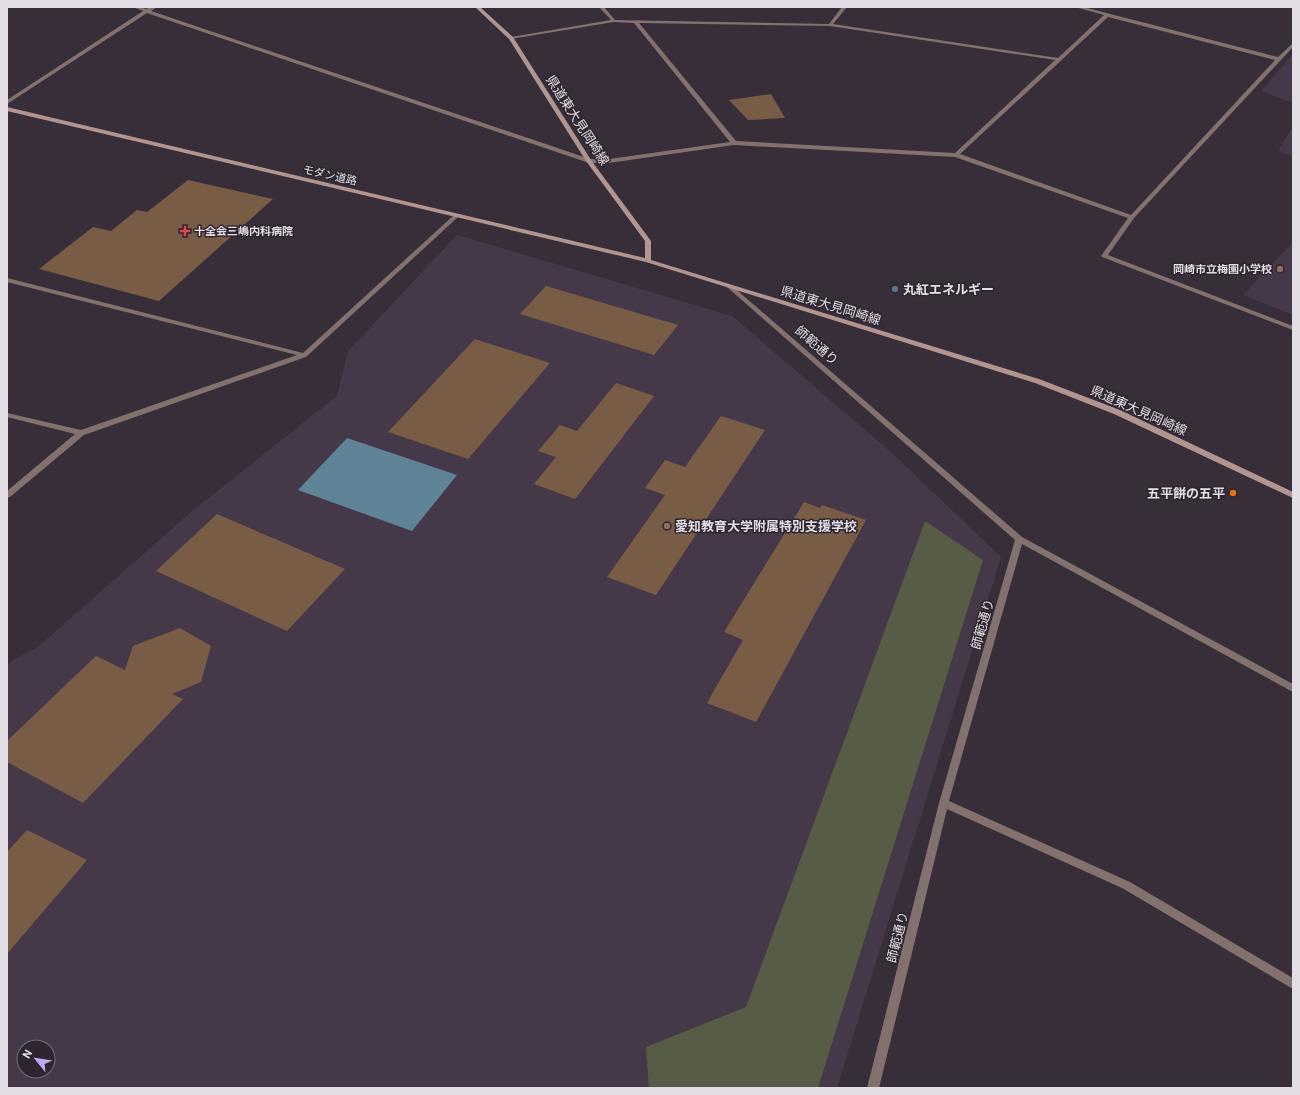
<svg xmlns="http://www.w3.org/2000/svg" width="1300" height="1095" viewBox="0 0 1300 1095" font-family="Roboto,'Noto Sans JP',sans-serif">
  <style>
    .built { fill: #453949; fill-rule: evenodd }
    .green { fill: #565c45 }
    .water { fill: #608497 }
    .building { fill: #795c46 }
    .lines { fill: none; stroke-linecap: round; stroke-linejoin: round }
    .street { fill: #83716e; fill-rule: evenodd }
    .secondary { fill: #b09590; fill-rule: evenodd }
    .health-dot { fill: #e0444e; stroke: #2d252f; stroke-width: 1.5 }
    .education-dot { fill: #8d6e63; stroke: #2d252f; stroke-width: 1.5 }
    .service-dot { fill: #5c6f8a; stroke: #2d252f; stroke-width: 1.5 }
    .food-dot { fill: #e8710a; stroke: #2d252f; stroke-width: 1.5 }
    .labels { text-anchor: middle; stroke-width: 3; stroke-linejoin: round; paint-order: stroke }
    .far-street-label { font-size: 11px; fill: #e3dde5; stroke: #2d252f }
    .far-poi-label { font-size: 11px; font-weight: bold; fill: #e3dde5; stroke: #2d252f; text-anchor: start }
    .street-label { font-size: 13px; fill: #e3dde5; stroke: #2d252f }
    .poi-label { font-size: 13px; font-weight: bold; fill: #e3dde5; stroke: #2d252f; text-anchor: start }
  </style>
  <rect width="100%" height="100%" fill="#372e3a"/>
  <g class="built">
    <polygon points="1293,54 1293,103 1261,91"/>
    <polygon points="1293,126 1293,156 1278,151"/>
    <path d="M457 235 732 316 891 452 1001 557 837 1088H7V664L39 646 191 512 337 396 348 351ZM24 1047H48V1071H24Z"/>
    <polygon points="1293,242 1293,315 1243,295"/>
  </g>
  <polygon class="green" points="925,521 983,560 818,1088 649,1088 646,1047 746,1007"/>
  <polygon class="water" points="347,438 457,475 412,531 298,490"/>
  <g class="building">
    <polygon points="771,94 785,118 748,120 729,100"/>
    <polygon points="188,180 273,199 159,301 39,269 93,227 111,231 137,210 147,212"/>
    <polygon points="546,286 678,325 654,355 520,314"/>
    <polygon points="475,339 550,363 468,459 388,432"/>
    <polygon points="616,383 654,396 575,499 534,484 556,457 538,451 560,425 577,431"/>
    <polygon points="721,416 765,430 656,595 607,577 665,495 645,488 665,460 685,467"/>
    <polygon points="804,502 820,508 822,505 866,520 756,722 707,703 743,640 724,632"/>
    <polygon points="217,514 345,569 287,631 156,571"/>
    <polygon points="180,628 211,646 201,682 172,694 183,699 83,803 7,762 7,741 96,656 125,670 133,646"/>
    <polygon points="27,830 87,860 7,954 7,852"/>
  </g>
  <g class="lines">
    <g class="street">
      <path d="M133 7H140L146 9 151 7H157L151 11 590 159H609L730 142 634 23 614 22 511 39 509 38 511 37 611 20 599 7H604L615 20 829 24 842 7H847L833 24 1058 58 1104 15 1075 7H1083L1278 57 1293 43V47L1134 218 1108 255 1293 326V330L1102 257 1101 256 1128 218 955 157 734 145 609 163H589L147 13 7 104V100L143 11ZM1108 17 1275 60 1131 215 960 154ZM639 23 830 26 1055 60 955 153 736 141Z"/>
      <polygon points="456,214 458,215 458,217 306,357 84,435 10,497 7,498 7,491 75,434 7,417 7,413 81,430 297,355 7,282 7,278 303,353 454,215"/>
      <polygon points="729,284 731,285 1022,537 1293,684 1293,692 1022,544 949,801 1130,882 1293,978 1293,989 1122,888 947,809 879,1088 867,1088 939,803 1015,540 727,287 726,286"/>
    </g>
    <polygon class="secondary" points="475,7 480,7 513,37 591,160 651,241 651,260 1039,379 1120,410 1293,492 1293,498 1114,414 1035,383 646,262 7,111 7,107 645,258 645,241 586,161 509,39"/>
  </g>
  <path class="health-dot" d="M183 225h4v4h4v4h-4v4h-4v-4h-4v-4h4z"/>
  <g class="education-dot">
    <circle cx="1280" cy="269" r="4"/>
    <circle cx="667" cy="526" r="4"/>
  </g>
  <circle class="service-dot" cx="895" cy="289" r="4"/>
  <circle class="food-dot" cx="1233" cy="493" r="4"/>
  <g class="labels">
    <g class="far-street-label">
      <text transform="translate(330 175) rotate(13)" y="4">モダン道路</text>
    </g>
    <g class="far-poi-label">
      <text x="194" y="235">十全会三嶋内科病院</text>
      <text x="1272" y="273" text-anchor="end">岡崎市立梅園小学校</text>
    </g>
    <g class="street-label">
      <text transform="translate(578 120) rotate(57)" y="5">県道東大見岡崎線</text>
      <text transform="translate(831 305) rotate(17)" y="5">県道東大見岡崎線</text>
      <text transform="translate(817 345) rotate(41)" y="5">師範通り</text>
      <text transform="translate(1139 410) rotate(24)" y="5">県道東大見岡崎線</text>
      <text transform="translate(982 624) rotate(-74)" y="5">師範通り</text>
      <text transform="translate(897 937) rotate(-76)" y="5">師範通り</text>
    </g>
    <g class="poi-label">
      <text x="903" y="294">丸紅エネルギー</text>
      <text x="1225" y="498" text-anchor="end">五平餅の五平</text>
      <text x="675" y="531">愛知教育大学附属特別支援学校</text>
    </g>
  </g>
  <rect width="1300" height="1095" fill="none" stroke="#e3dde5" stroke-width="16"/>
  <g transform="translate(36 1059) rotate(300)"><circle r="19" fill="#2d252f" stroke="#766f78"/>
  <path d="M0-3L7 15L0 10L-7 15Z" fill="#c1a8f3"/>
  <text y="-6" font-size="11" font-weight="bold" text-anchor="middle" fill="#e3dde5">N</text>
  </g>
</svg>
